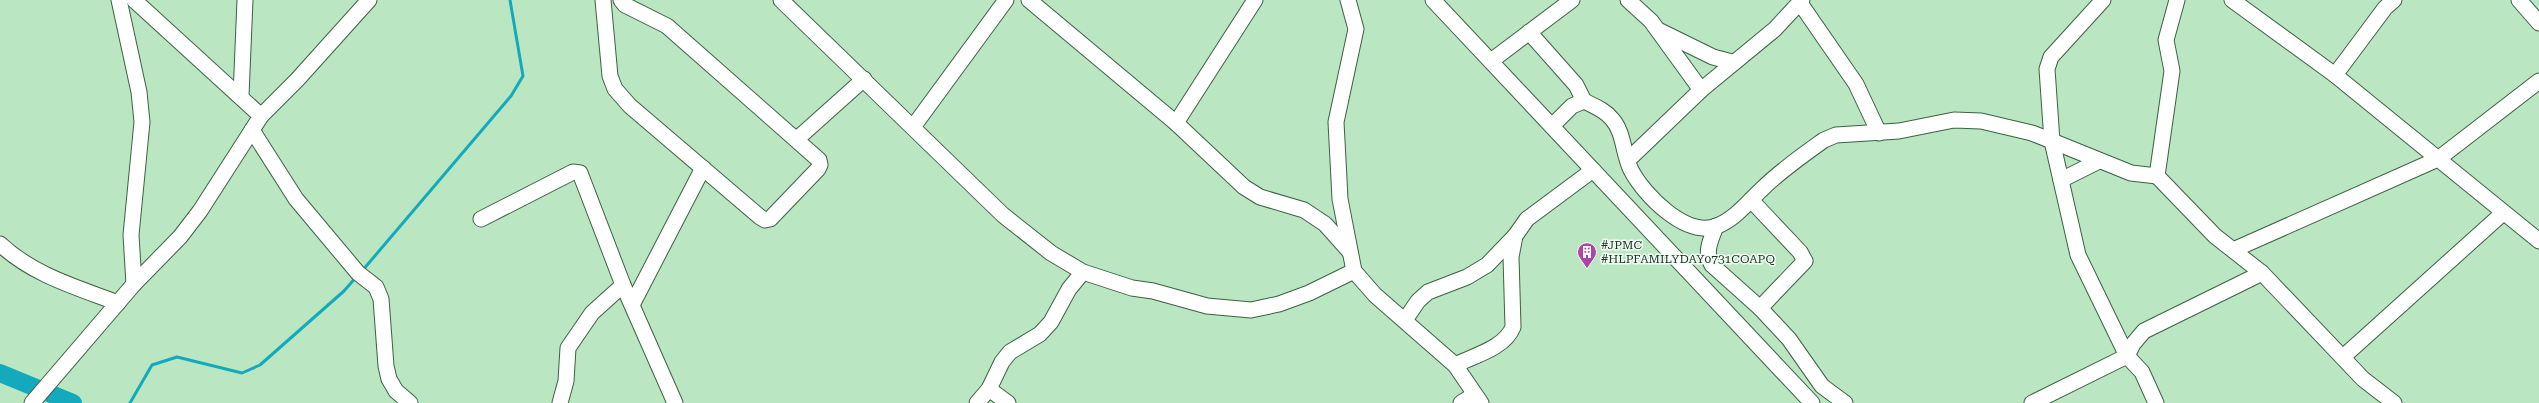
<svg xmlns="http://www.w3.org/2000/svg" width="2539" height="403" viewBox="0 0 2539 403" font-family="'Roboto Serif',serif">
  <style>
    .lines { fill: none; stroke-linecap: round; stroke-linejoin: round }
    .stream { stroke: #13aabd; stroke-width: 3 }
    .river { stroke: #13aabd; stroke-width: 18 }
    .minor-casing { stroke: #3b6243; stroke-width: 17 }
    .minor { stroke: #fff; stroke-width: 15 }
    .labels { text-anchor: middle; stroke-width: 3; stroke-linejoin: round; paint-order: stroke }
    .poi-label { font-size: 12px; fill: #223225; stroke: #f1fef3; text-anchor: start }
  </style>
  <rect width="100%" height="100%" fill="#bbe6c2"/>
  <g class="lines">
    <g class="stream">
      <polyline points="362,271 511,96 523,76 510,0"/>
      <polyline points="130,403 152,365 177,357 242,373 260,365 344,291 357,276"/>
    </g>
    <polyline class="river" points="0,373 73,403"/>
    <defs>
      <g id="minor">
        <polyline points="119,0 139,92 142,122 131,235 134,284"/>
        <polyline points="134,0 261,116"/>
        <polyline points="603,0 610,76 615,89 630,106 760,217 765,220 770,219 818,169 820,165 819,160 667,26 625,5 621,0"/>
        <polyline points="781,0 1003,215 1051,253 1083,272 1132,288 1153,291 1207,306 1251,310 1279,304 1309,293 1354,271"/>
        <polyline points="1029,0 1176,123 1244,187 1260,197 1304,210 1325,224 1350,252"/>
        <polyline points="1348,0 1356,29 1336,122 1340,199 1354,271 1375,295 1455,365 1481,403"/>
        <polyline points="1433,0 1812,403"/>
        <polyline points="1628,0 1651,21 1701,90"/>
        <polyline points="2103,0 2051,57 2047,69 2052,141 2078,255 2127,356 2142,372 2156,403"/>
        <polyline points="2177,0 2166,40 2172,71 2157,176 2215,236 2262,273 2363,379 2394,403"/>
        <polyline points="2232,0 2335,75 2539,241"/>
        <polyline points="2519,0 2539,23"/>
        <polyline points="1800,3 1856,84 1879,133"/>
        <polyline points="1658,30 1713,57 1732,62"/>
        <polyline points="1529,32 1576,85 1584,101"/>
        <polyline points="1491,61 1572,0"/>
        <polyline points="2335,75 2385,8 2394,0"/>
        <polyline points="241,96 245,0"/>
        <polyline points="1176,123 1255,0"/>
        <path d="M1552 126 1572 106 1584 101C1594 106 1605 110 1612 119 1624 132 1623 154 1631 170 1644 195 1686 238 1717 226 1735 219 1748 202 1762 189 1780 171 1803 155 1824 140L1836 135 1899 131 1954 120 1981 121 2032 133 2131 173 2157 176"/>
        <polyline points="913,127 1006,0"/>
        <polyline points="252,130 296,199 358,273 376,287 381,299 386,366 389,379 396,391 410,403"/>
        <polyline points="797,139 864,79"/>
        <polyline points="1628,160 1701,90 1775,29 1802,0"/>
        <polyline points="2061,180 2099,161"/>
        <polyline points="1751,200 1800,252 1805,261 1760,308"/>
        <polyline points="481,219 573,172 580,173 623,285 675,403"/>
        <path d="M1716 226C1711 240 1704 251 1712 265L1760 308 1789 339 1822 386 1845 403"/>
        <path d="M0 244C33 275 76 287 118 303"/>
        <polyline points="2233,250 2438,159 2539,81"/>
        <polyline points="633,303 703,168"/>
        <polyline points="1405,320 1418,301 1428,292 1467,277 1487,265 1515,236"/>
        <polyline points="2343,357 2503,213"/>
        <path d="M1455 365C1473 356 1505 348 1513 327L1511 257 1515 236 1527 219 1593 170"/>
        <polyline points="989,389 1008,403"/>
        <polyline points="32,403 134,284 180,237 200,211 261,116 297,80 369,0"/>
        <polyline points="560,403 566,381 568,348 592,313 623,285"/>
        <polyline points="977,403 989,389 1002,362 1010,352 1040,334 1051,322 1069,289 1083,272"/>
        <polyline points="1461,403 1474,395"/>
        <polyline points="2032,403 2127,356 2133,344 2144,331 2262,273"/>
      </g>
    </defs>
    <use href="#minor" class="minor-casing"/>
    <use href="#minor" class="minor"/>
  </g>
  <defs>
    <symbol id="building-pin" viewBox="-11 -11 22 30"><path d="M0 17L-7.5 6A9.5 9.5 0 1 1 7.5 6Z" fill="#ad45a8" stroke="#f1fef3"/><path d="M-4-6H4V6H1V3H-1V6H-4ZM-2.5-4.3h1.7v1.8h-1.7ZM.8-4.3h1.7v1.8H.8ZM-2.5-1h1.7V.8h-1.7ZM.8-1h1.7V.8H.8Z" fill="#fff"/></symbol>
  </defs>
  <g fill-rule="evenodd">
    <use href="#building-pin" x="1576" y="241" width="22" height="30"/>
  </g>
  <g class="labels">
    <g class="poi-label">
      <text x="1601" y="249">#JPMC<tspan x="1601" dy="14">#HLPFAMILYDAY0731COAPQ</tspan></text>
    </g>
  </g>
</svg>
